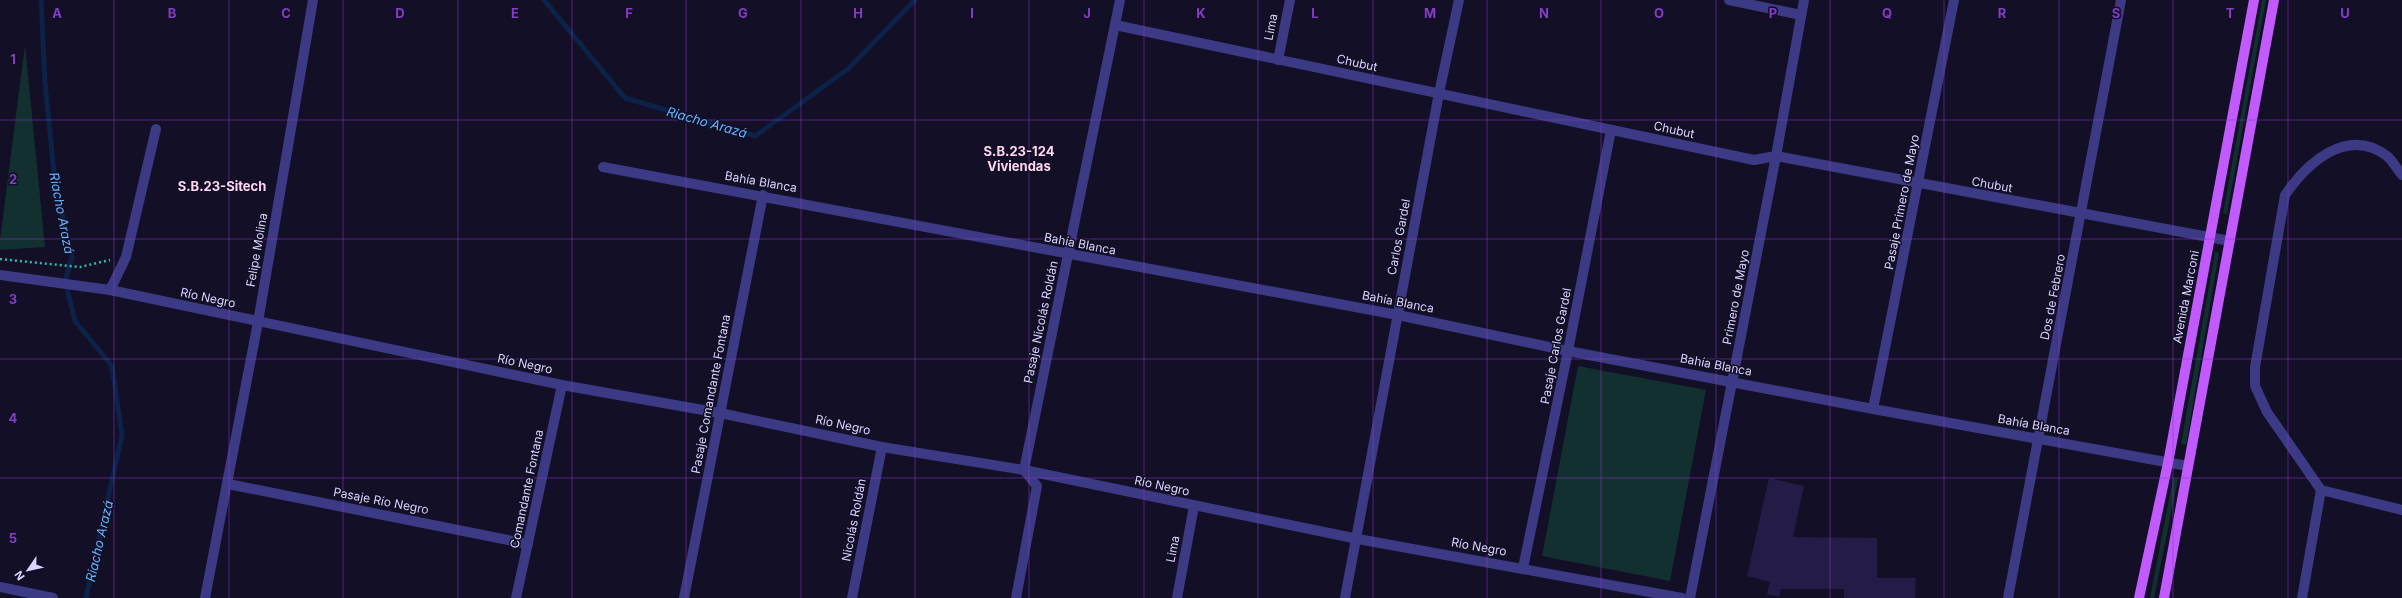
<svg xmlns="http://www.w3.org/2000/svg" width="2402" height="598" viewBox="0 0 2402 598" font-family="Inter,sans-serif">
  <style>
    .green { fill: #12302f }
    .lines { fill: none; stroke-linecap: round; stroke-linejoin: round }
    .stream { stroke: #0c2248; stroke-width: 5 }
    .building { fill: #241b47 }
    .path { stroke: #2fb8b0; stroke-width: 2.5; stroke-dasharray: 2 3; stroke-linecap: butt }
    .minor { stroke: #3d3a85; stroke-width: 10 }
    .major { stroke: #c25bff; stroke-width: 10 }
    .grid { fill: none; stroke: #843dc5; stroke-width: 1; stroke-opacity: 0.55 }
    .labels { text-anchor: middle; stroke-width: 3; stroke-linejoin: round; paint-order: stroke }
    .street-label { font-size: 12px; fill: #d9d4ff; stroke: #130f26 }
    .water-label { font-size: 13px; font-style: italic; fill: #62b6ff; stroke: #130f26 }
    .neighbourhood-label { font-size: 13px; font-weight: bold; fill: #ffd6f0; stroke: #130f26 }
    .grid-label { font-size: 13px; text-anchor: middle; font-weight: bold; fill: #843dc5; stroke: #130f26; stroke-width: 3; stroke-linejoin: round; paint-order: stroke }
  </style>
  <rect width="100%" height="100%" fill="#130f26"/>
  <g class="green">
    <polygon points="2262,0 2266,0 2227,214 2223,213"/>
    <polygon points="25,45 45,247 0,250 0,240"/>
    <polygon points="2215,252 2219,253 2186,445 2181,444"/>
    <polygon points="1578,366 1706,390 1670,581 1542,556"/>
    <polygon points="2173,478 2178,479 2154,598 2150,598"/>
  </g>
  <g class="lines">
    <g class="stream">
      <polyline points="41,0 45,83 55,183 72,257 65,281 75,321 112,366 122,435 86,598"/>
      <polyline points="544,0 625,98 755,136 848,69 915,0"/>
    </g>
  </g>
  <polygon class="building" points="1769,478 1804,486 1793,537 1877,538 1877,578 1916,578 1915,598 1844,598 1844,589 1781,589 1779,597 1767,594 1770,582 1747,576"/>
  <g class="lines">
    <polyline class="path" points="0,259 80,267 110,260"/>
    <g class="minor">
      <polyline points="1729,0 1801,15"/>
      <polyline points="1115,25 1754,160 1776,156 2230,241"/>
      <polyline points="1278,60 1290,0"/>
      <polyline points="603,167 1398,315 1568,351 1873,409 2188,466"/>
      <path d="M2402 175C2397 169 2392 160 2387 156 2347 126 2307 163 2285 195L2255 367V386L2267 412 2321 490 2402 510"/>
      <polyline points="0,275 110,290 562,385 720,413 882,447 1024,470 1358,539 1682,598"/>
      <polyline points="110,290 126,257 156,129"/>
      <polyline points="1873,409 1954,0"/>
      <polyline points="1024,470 1120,0"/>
      <polyline points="228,484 528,544"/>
      <polyline points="1523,568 1568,351 1611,130"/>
      <polyline points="0,587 53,598"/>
      <polyline points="205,598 258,322 313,0"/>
      <polyline points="516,598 562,385"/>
      <polyline points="684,598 763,195"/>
      <polyline points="852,598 882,447"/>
      <polyline points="1016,598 1037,486 1024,470"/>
      <polyline points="1177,598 1194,506"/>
      <polyline points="1345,598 1439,93 1459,0"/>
      <polyline points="1690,598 1776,156 1804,0"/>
      <polyline points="2008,598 2121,0"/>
      <polyline points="2302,598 2321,490"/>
    </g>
    <g class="major">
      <polyline points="2139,598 2168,463 2254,0"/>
      <polyline points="2164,598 2274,0"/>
    </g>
  </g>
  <path class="grid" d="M114 0V598M229 0V598M343 0V598M458 0V598M572 0V598M686 0V598M801 0V598M915 0V598M1029 0V598M1144 0V598M1258 0V598M1373 0V598M1487 0V598M1601 0V598M1716 0V598M1830 0V598M1944 0V598M2059 0V598M2173 0V598M2288 0V598M0 120H2402M0 239H2402M0 359H2402M0 478H2402"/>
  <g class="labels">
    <g class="street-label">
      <text transform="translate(1271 27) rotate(-79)" y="4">Lima</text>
      <text transform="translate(1357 63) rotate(12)" y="4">Chubut</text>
      <text transform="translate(1674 130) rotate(12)" y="4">Chubut</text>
      <text transform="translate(761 182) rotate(10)" y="4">Bahía Blanca</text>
      <text transform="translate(1992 185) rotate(10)" y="4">Chubut</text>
      <text transform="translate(1902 202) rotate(-79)" y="4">Pasaje Primero de Mayo</text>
      <text transform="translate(1399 237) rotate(-79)" y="4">Carlos Gardel</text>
      <text transform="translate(1080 244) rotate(11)" y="4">Bahía Blanca</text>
      <text transform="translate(257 250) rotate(-80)" y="4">Felipe Molina</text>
      <text transform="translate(1736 297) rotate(-79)" y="4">Primero de Mayo</text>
      <text transform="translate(2053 297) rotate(-79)" y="4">Dos de Febrero</text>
      <text transform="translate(2186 297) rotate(-79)" y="4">Avenida Marconi</text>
      <text transform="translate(208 298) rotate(12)" y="4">Río Negro</text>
      <text transform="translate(1398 302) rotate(11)" y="4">Bahía Blanca</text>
      <text transform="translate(1041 322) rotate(-78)" y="4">Pasaje Nicolás Roldán</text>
      <text transform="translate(1556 346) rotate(-79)" y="4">Pasaje Carlos Gardel</text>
      <text transform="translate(525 364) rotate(12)" y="4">Río Negro</text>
      <text transform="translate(1716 365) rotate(11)" y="4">Bahía Blanca</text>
      <text transform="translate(711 394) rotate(-79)" y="4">Pasaje Comandante Fontana</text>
      <text transform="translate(843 425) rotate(12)" y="4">Río Negro</text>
      <text transform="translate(2034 425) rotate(10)" y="4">Bahía Blanca</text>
      <text transform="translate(1162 486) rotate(12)" y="4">Río Negro</text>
      <text transform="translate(527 489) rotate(-78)" y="4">Comandante Fontana</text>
      <text transform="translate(381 501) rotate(11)" y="4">Pasaje Río Negro</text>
      <text transform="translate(854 520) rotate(-79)" y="4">Nicolás Roldán</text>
      <text transform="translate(1479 547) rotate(10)" y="4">Río Negro</text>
      <text transform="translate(1173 549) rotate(-79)" y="4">Lima</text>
    </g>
    <g class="water-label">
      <text transform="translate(707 122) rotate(16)" y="5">Riacho Arazá</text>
      <text transform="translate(62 213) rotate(79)" y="5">Riacho Arazá</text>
      <text transform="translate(99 541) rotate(-77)" y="5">Riacho Arazá</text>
    </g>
    <g class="neighbourhood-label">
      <text x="1019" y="156">S.B.23-124<tspan x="1019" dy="15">Viviendas</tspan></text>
      <text x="222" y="191">S.B.23-Sitech</text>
    </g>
  </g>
  <g class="grid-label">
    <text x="57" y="18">A</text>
    <text x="172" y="18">B</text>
    <text x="286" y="18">C</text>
    <text x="400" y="18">D</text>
    <text x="515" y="18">E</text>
    <text x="629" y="18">F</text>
    <text x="743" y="18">G</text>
    <text x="858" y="18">H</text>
    <text x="972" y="18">I</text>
    <text x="1087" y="18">J</text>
    <text x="1201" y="18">K</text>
    <text x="1315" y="18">L</text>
    <text x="1430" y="18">M</text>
    <text x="1544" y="18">N</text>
    <text x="1659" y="18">O</text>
    <text x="1773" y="18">P</text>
    <text x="1887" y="18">Q</text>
    <text x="2002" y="18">R</text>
    <text x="2116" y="18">S</text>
    <text x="2230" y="18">T</text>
    <text x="2345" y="18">U</text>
    <text x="13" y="64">1</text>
    <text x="13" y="184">2</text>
    <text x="13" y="304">3</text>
    <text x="13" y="423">4</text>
    <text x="13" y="543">5</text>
  </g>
  <g transform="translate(28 570) rotate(236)" stroke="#130f26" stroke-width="3" paint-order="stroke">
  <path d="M0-3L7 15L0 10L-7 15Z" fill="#d9d4ff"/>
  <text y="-6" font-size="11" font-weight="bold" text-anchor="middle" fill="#d9d4ff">N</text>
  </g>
</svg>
